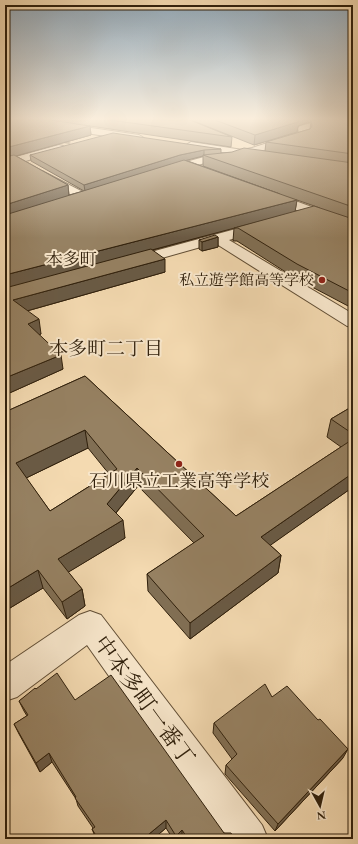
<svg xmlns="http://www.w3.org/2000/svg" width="358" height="844" viewBox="0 0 358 844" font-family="'EB Garamond','Noto Serif JP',serif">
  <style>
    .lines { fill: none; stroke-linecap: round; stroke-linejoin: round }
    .stream { fill: #7d6a4d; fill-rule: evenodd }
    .minor-casing { stroke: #614e35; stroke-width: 2 }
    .tertiary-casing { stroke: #614e35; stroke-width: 2 }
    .minor { fill: #f8e7cc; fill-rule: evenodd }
    .tertiary { fill: #f8e7cc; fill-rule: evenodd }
    .wall { fill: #816f54; stroke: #30200c; fill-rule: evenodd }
    .shaded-wall { fill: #695a45; stroke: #30200c }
    .building { fill: #968162; stroke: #30200c; fill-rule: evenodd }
    .poi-dot { fill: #8f2418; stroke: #f8e7cc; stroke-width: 1.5 }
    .labels { text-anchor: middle; stroke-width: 4; stroke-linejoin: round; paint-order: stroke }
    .far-poi-label { font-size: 15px; fill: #30200c; stroke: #f8e7cc; text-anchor: end }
    .far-quarter-label { font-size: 17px; fill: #30200c; stroke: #f8e7cc }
    .poi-label { font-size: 18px; fill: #30200c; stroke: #f8e7cc }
    .neighbourhood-label { font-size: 19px; fill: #30200c; stroke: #f8e7cc }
    .near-street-label { font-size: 22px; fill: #30200c; stroke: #f8e7cc }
  </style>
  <rect width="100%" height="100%" fill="#f4dab1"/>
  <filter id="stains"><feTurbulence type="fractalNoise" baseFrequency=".005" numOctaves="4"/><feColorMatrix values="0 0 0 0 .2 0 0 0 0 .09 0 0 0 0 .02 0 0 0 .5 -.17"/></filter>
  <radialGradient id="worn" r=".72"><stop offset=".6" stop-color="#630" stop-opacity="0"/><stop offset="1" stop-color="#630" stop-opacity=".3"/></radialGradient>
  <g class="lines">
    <polygon class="stream" points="55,140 69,142 71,143 69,144 56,142"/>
    <defs>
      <g id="minor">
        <polygon points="323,120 338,120 336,122 308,130 309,135 308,137 258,153 244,156 231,161 205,163 164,174 160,173 158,171 160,169 204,157 225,156 237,151 252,148 299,133 298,128 300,126"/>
        <polygon points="59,145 63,146 64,148 63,150 5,167 5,160"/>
        <polygon points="42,171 87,194 89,197 87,200 79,200 38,176 36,174 38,172"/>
        <polygon points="268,191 353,222 353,231 264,198 262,195 264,192"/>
        <polygon points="262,222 267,223 269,226 267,229 229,240 353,314 353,327 347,326 215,243 130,267 125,265 122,262 125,259"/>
        <polygon points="90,611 101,615 262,825 268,839 224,839 87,645 17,697 5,701 5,665 79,615"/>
      </g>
      <g id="tertiary">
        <polygon points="14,120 37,120 139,135 144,138 139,141 19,123"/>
        <polygon points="191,142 262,153 267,156 262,159 187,147 186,145"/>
      </g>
    </defs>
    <use href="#minor" class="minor-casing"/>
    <use href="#tertiary" class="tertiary-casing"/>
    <use href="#minor" class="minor"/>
    <use href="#tertiary" class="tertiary"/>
  </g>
  <g class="wall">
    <path d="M5 120H190L232 137 231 147 90 126 91 135 16 156 68 185 69 195 84 191 31 161 30 155 221 149V153L265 151 266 142 310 129 311 122 306 123 298 126 297 132 254 145 191 120H353V312L350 310V307L295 278 237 241H233L234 228 153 250 165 272 27 311 41 334 39 335 63 369 5 395ZM203 156V166L280 194 185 160ZM297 200 320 208 295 211Z"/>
    <polygon points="218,237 218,247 202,251 199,249 199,240"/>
    <path d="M85 376 236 516 341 447 327 437 331 419 353 406V487L270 545 281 555 278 573 190 639 148 591 147 574 194 543 138 486 116 513 125 538 68 572 82 589 85 606 67 619 43 588 5 611V412ZM88 448 109 474 50 511 26 478Z"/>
    <polygon points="36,689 75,700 224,833 235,839 183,839 182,837 180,839 173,839 166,828 153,839 96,839 92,829 93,828 78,806 76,799 52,762 40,772 19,734 14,724 27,716 24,711 19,701"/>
    <polygon points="272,697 343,758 275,831 225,774 226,765 232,759 213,733 214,723"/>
  </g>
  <g class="shaded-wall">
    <polygon points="298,120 323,120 306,123 298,126 297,132 254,145 255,135"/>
    <polygon points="90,126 91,135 5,159 5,148"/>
    <polygon points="204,150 204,155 203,155 203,156 180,162 85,191 84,185 180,155"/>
    <polygon points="68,185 69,197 5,217 5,205"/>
    <polygon points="297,200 295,212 5,289 5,275"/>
    <polygon points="218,237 218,247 202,251 202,242"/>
    <polygon points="165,259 165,272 16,314 13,300"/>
    <polygon points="39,319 41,334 30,338 28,324"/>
    <polygon points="61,355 63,369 5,395 5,378"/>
    <polygon points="85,430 88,448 20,481 16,463"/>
    <polygon points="137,468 138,486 109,521 107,504"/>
    <polygon points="353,473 353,487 258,554 261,537"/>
    <polygon points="123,520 125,538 62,576 58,559"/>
    <polygon points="281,555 278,573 190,639 190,623"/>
    <polygon points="38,570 43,588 5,611 5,590"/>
    <polygon points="82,589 85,606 67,619 62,602"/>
    <polygon points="348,749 343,758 275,831 278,824"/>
    <polygon points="49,753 52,762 40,772 36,763"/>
    <polygon points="5,801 9,810 5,812"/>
    <polygon points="166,820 166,828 153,839 143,839"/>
    <polygon points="182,830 182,837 180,839 176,839 176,836"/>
  </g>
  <g class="building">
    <polygon points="5,120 51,120 90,126 5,148"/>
    <polygon points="110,120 190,120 232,137"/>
    <polygon points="215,120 298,120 298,122 255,135"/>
    <polygon points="317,120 353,120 353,154 266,142 310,129 312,126 311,121"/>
    <polygon points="113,133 221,149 204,150 180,155 84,185 30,155"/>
    <polygon points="244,148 353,163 353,207 203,155 232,152"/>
    <polygon points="14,155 68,185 5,205 5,157"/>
    <polygon points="184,160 297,200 5,275 5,215"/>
    <polygon points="314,206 353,219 353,293 297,264 238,228 234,228"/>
    <polygon points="215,235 218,237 202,242 199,240"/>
    <polygon points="151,249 165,259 13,300 39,319 28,324 61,355 5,378 5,288"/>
    <path d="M85 376 236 516 353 439V473L261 537 281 555 190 623 147 574 204 536 137 468 107 504 123 520 58 559 82 589 62 602 38 570 5 590V412ZM85 430 117 469 50 511 16 463Z"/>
    <polygon points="353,406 353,434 331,419"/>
    <polygon points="57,673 75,700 111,675 224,833 231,833 235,839 188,839 182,830 176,836 166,820 143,839 98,839 92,829 95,827 75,798 76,797 49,753 36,763 14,724 28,715 19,701 35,688 36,689"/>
    <polygon points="265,684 272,697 287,686 318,720 320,719 348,749 278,824 226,765 237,754 214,723"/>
  </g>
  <linearGradient id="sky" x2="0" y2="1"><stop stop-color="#92aabc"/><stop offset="0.5" stop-color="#faeedc"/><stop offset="1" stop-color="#faeedc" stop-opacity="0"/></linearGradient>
  <rect width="358" height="238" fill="url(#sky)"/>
  <g class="poi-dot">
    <circle cx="322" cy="280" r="4"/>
    <circle cx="179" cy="464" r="4"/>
  </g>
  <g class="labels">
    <g class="far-poi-label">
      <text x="314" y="285">私立遊学館高等学校</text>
    </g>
    <g class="far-quarter-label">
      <text x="71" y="265">本多町</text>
    </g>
    <g class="poi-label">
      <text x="179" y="487">石川県立工業高等学校</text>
    </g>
    <g class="neighbourhood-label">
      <text x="106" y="355">本多町二丁目</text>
    </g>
    <g class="near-street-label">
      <text transform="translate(145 700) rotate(54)" y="8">中本多町一番丁</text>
    </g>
  </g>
  <rect width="358" height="844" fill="none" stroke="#f4dab1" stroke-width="20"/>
  <rect x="6" y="6" width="346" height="832" fill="none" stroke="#30200c" stroke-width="2"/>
  <rect x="10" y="10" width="338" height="824" fill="none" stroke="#30200c"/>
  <g transform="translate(320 806) rotate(172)" stroke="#f8e7cc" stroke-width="3" paint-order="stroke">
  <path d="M0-3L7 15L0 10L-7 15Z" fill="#30200c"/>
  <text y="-6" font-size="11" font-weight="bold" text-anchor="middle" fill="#30200c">N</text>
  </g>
  <rect width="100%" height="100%" filter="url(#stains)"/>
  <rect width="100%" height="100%" fill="url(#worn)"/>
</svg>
